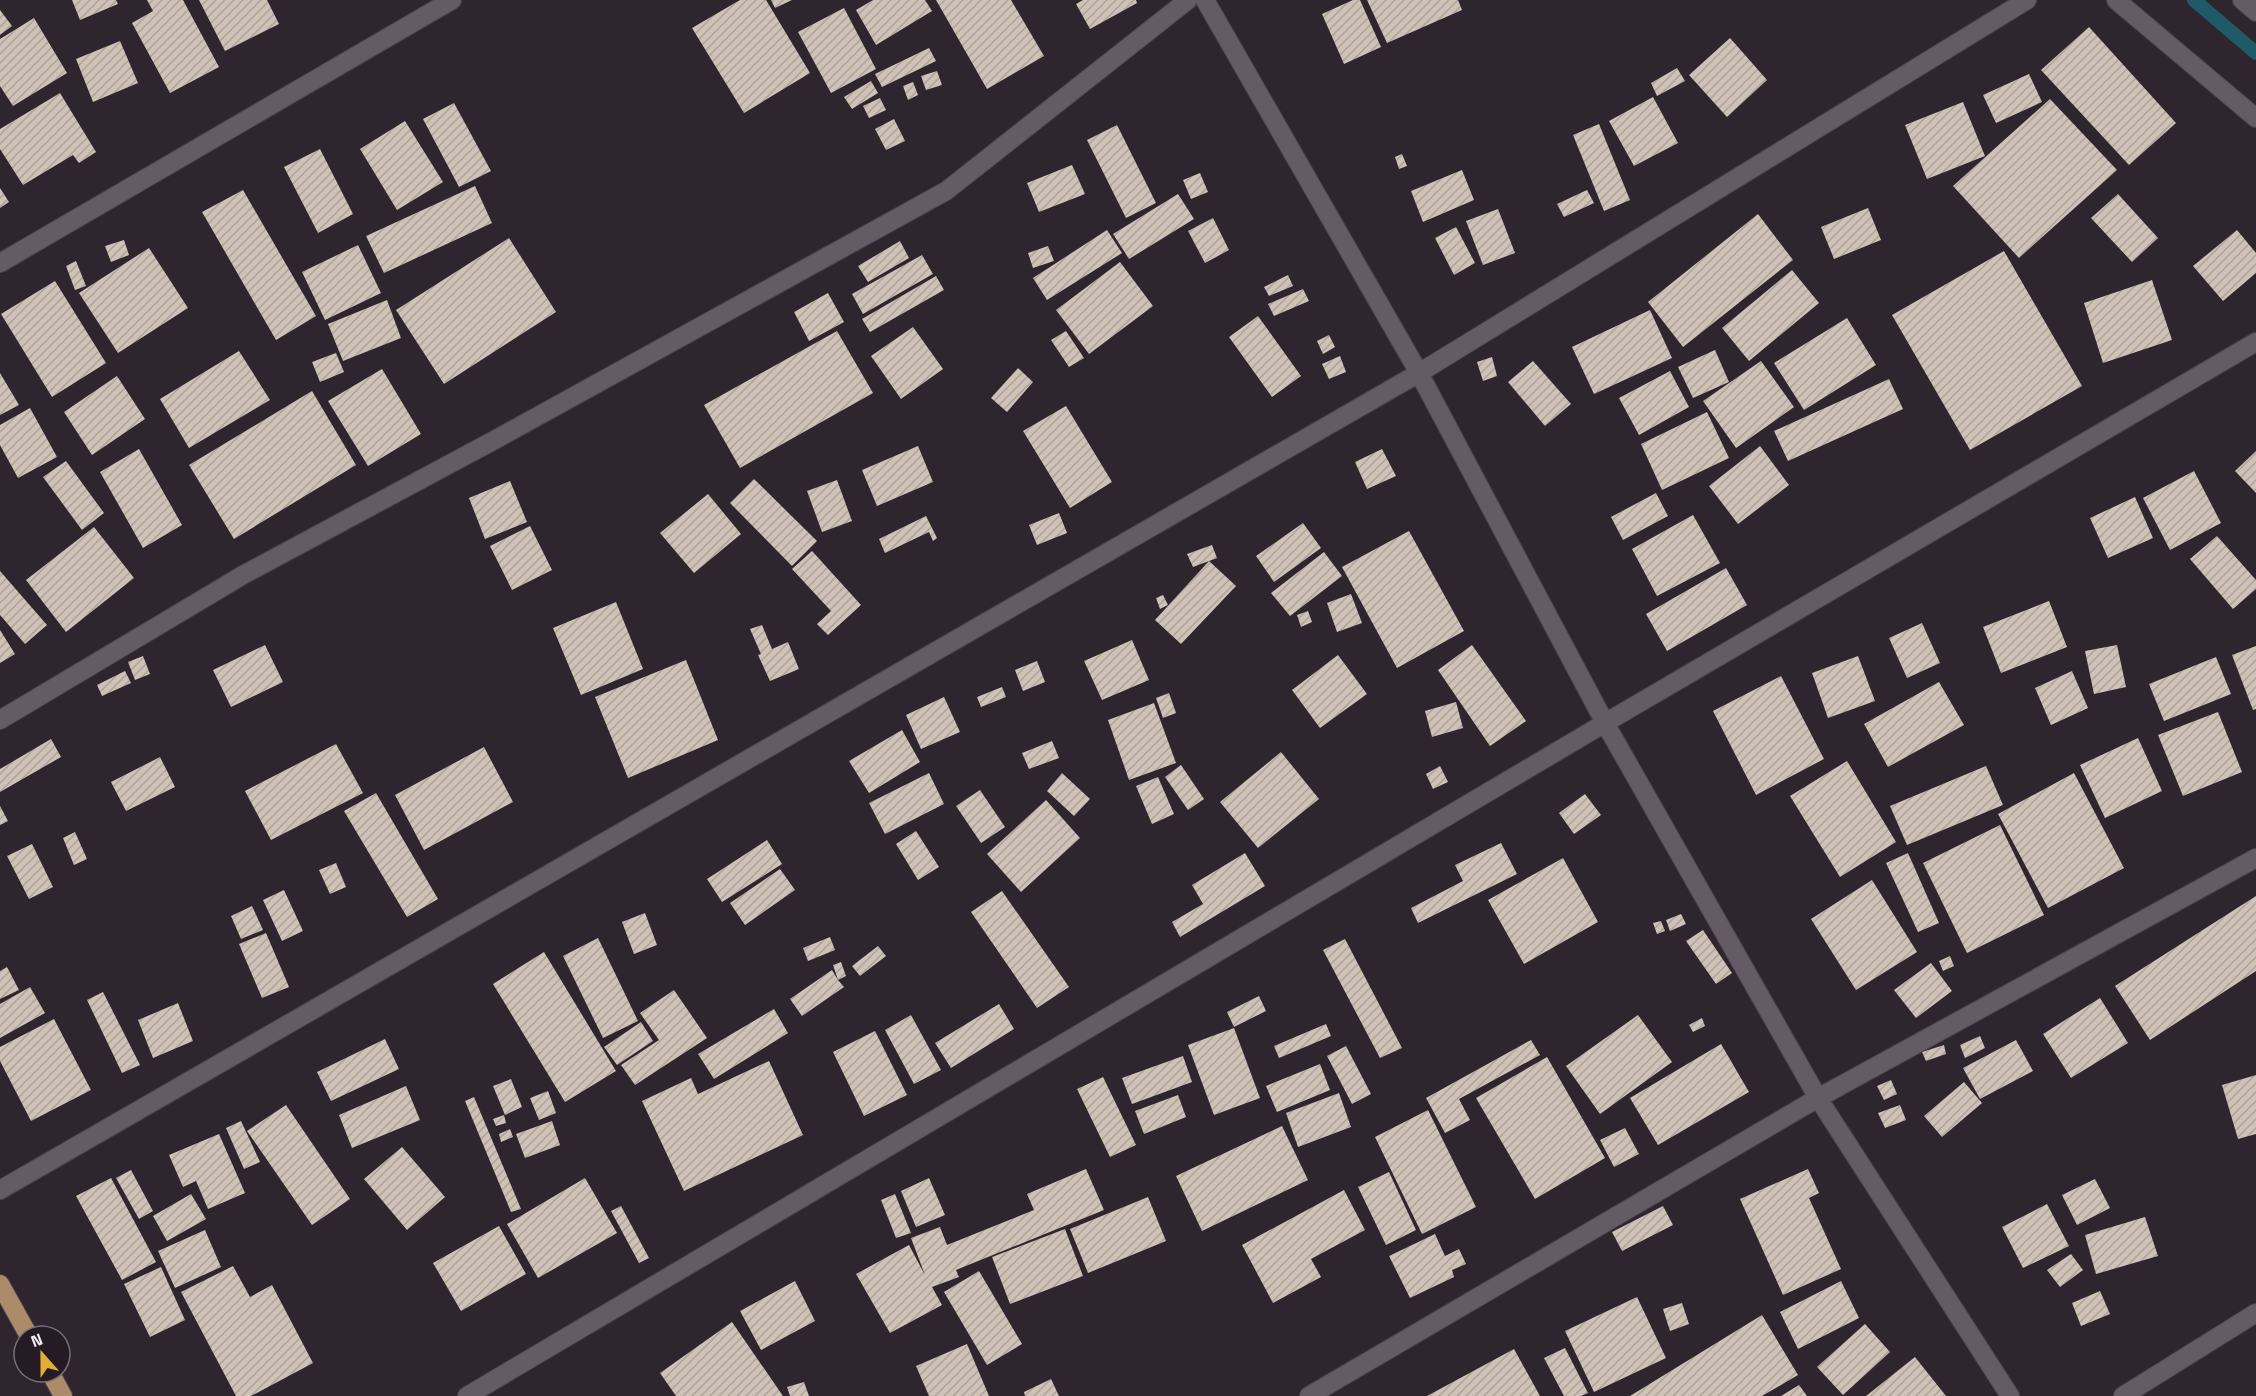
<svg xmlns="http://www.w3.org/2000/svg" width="2256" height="1396" viewBox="0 0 2256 1396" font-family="'Space Grotesk',sans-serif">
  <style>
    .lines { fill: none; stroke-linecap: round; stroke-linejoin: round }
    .stream { stroke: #1f5b67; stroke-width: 14 }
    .building { fill: url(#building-hatch) }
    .street-casing { stroke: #4b444c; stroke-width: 20 }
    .secondary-casing { stroke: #4b444c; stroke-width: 20 }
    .primary-casing { stroke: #4b444c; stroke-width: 20 }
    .street { stroke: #655b66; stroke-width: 18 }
    .secondary { stroke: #655b66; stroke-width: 18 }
    .primary { stroke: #ac8b6b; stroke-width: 18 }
  </style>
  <defs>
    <pattern id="building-hatch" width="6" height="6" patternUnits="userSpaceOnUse" patternTransform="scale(1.5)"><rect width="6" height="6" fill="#cec2b6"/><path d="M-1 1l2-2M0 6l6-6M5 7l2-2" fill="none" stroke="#ada39b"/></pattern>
  </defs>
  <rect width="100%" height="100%" fill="#2e252e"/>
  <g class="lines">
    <polyline class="stream" points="2194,0 2256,53"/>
  </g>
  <g class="building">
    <polygon points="72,0 116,0 118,4 80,20"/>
    <polygon points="147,0 183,0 219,67 170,93 132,23 153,11"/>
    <polygon points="199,0 267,0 279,24 225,51"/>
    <polygon points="740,0 766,0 810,73 744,113 692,28"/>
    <polygon points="771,0 792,0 775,8"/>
    <polygon points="873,0 925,0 932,11 876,45 856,10"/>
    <polygon points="936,0 1011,0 1044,56 987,89"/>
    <polygon points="1083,0 1136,0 1137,3 1090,29 1076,4"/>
    <polygon points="1353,0 1360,0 1381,47 1344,64 1322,14"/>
    <polygon points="1367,0 1458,0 1462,10 1387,43"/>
    <polygon points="844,8 876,69 831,93 798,32"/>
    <polygon points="0,10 12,26 0,35"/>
    <polygon points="34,18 67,73 13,106 0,86 0,39"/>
    <polygon points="2089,27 2176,123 2129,165 2041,70"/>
    <polygon points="1730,38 1767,80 1727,117 1689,75"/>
    <polygon points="120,41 138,83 93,102 76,59"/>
    <polygon points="929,48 936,61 882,87 875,74"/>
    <polygon points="1677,68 1685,81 1657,96 1651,83"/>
    <polygon points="937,71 942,85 926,90 921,76"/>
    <polygon points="2029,74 2042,102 1996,123 1983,95"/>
    <polygon points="871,81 878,93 852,109 844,97"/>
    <polygon points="913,82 918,95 908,100 903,86"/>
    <polygon points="60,93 96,152 79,163 73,155 23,185 0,149 0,129"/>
    <polygon points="1653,97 1678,143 1634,166 1609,121"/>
    <polygon points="880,98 886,110 869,118 863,106"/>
    <polygon points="2050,99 2117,170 2019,258 1953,186"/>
    <polygon points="1963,102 1985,156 1927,179 1905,125"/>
    <polygon points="454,103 491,171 459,187 423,119"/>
    <polygon points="894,119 905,141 886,150 875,129"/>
    <polygon points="405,121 443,182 397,210 360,149"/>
    <polygon points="1599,124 1630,200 1604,211 1573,135"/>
    <polygon points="1117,125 1156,203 1126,218 1087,140"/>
    <polygon points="320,149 353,214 318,233 284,167"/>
    <polygon points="1402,154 1407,166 1399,169 1395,157"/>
    <polygon points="1072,165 1085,194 1039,212 1027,183"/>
    <polygon points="1462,170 1474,200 1423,222 1411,191"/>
    <polygon points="1200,173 1208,192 1191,199 1183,180"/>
    <polygon points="475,186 492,223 384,273 366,236"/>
    <polygon points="0,188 9,202 0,208"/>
    <polygon points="243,190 316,316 276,340 202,212"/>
    <polygon points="1587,190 1594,203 1564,217 1557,204"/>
    <polygon points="1178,194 1194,219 1129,259 1113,234"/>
    <polygon points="2118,194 2158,238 2132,262 2091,218"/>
    <polygon points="1868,208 1881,240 1834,259 1821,227"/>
    <polygon points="1498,209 1515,253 1483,265 1466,221"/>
    <polygon points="1758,214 1793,260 1683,347 1648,302"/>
    <polygon points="1213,218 1229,250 1205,263 1188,231"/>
    <polygon points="1456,227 1475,263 1454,275 1435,238"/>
    <polygon points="1107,230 1122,253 1047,300 1033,278"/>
    <polygon points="2237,230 2256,253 2256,273 2223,301 2193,266"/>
    <polygon points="509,238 556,312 444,384 396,310"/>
    <polygon points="124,240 129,255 111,262 105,246"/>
    <polygon points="900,241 909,258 868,282 858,266"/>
    <polygon points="358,245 381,293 325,320 302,272"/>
    <polygon points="1048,246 1054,261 1033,268 1028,253"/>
    <polygon points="149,248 188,308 118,353 79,293"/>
    <polygon points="2004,251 2082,386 1970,450 1892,315"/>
    <polygon points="922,255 933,274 863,314 852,294"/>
    <polygon points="76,261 86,286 75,290 66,266"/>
    <polygon points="1120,262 1153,306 1089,354 1056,310"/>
    <polygon points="1792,270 1819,303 1749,361 1722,328"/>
    <polygon points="1288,275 1293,286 1269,296 1264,287"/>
    <polygon points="936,276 944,290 870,332 862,319"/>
    <polygon points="2152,280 2172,340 2103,363 2084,303"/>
    <polygon points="55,281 106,363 52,397 1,314"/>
    <polygon points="1303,289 1309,301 1274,316 1268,304"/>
    <polygon points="828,293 844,322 809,341 794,312"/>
    <polygon points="387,300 401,338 343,361 328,324"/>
    <polygon points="1650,310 1672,358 1594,394 1572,347"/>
    <polygon points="1258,316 1301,376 1272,397 1229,337"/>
    <polygon points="1847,318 1876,365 1804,410 1774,363"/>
    <polygon points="913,327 943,369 901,399 871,356"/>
    <polygon points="837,331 873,393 740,468 704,405"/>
    <polygon points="1066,331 1084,358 1069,367 1051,340"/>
    <polygon points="1329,335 1335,347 1323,354 1317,341"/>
    <polygon points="1715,350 1729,382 1693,398 1678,367"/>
    <polygon points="239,351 270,400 189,448 160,399"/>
    <polygon points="336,353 344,372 320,382 312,362"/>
    <polygon points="1340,356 1346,372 1329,379 1322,364"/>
    <polygon points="1492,357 1497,376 1483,381 1477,362"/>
    <polygon points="1533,361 1571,404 1545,426 1508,382"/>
    <polygon points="1761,361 1794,407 1736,448 1703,401"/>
    <polygon points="1018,368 1033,382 1007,412 991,398"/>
    <polygon points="382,369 421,434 368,466 328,401"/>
    <polygon points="1670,371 1689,407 1639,435 1619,398"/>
    <polygon points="0,373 19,405 0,415"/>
    <polygon points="117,376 145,419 92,455 64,412"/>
    <polygon points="1889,379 1903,409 1788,461 1774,431"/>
    <polygon points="312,391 356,465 234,539 189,465"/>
    <polygon points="1066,406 1112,482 1070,508 1023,431"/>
    <polygon points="30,408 57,457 18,478 0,445 0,425"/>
    <polygon points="1707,412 1729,458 1662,490 1641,444"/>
    <polygon points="918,446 933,482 877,506 862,470"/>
    <polygon points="1760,446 1789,485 1738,524 1709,486"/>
    <polygon points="139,449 182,525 143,548 100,472"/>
    <polygon points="1382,449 1396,476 1367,489 1355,462"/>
    <polygon points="2256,451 2256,493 2235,471"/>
    <polygon points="66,461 104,513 82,530 43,477"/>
    <polygon points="2194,471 2221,523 2170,550 2143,498"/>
    <polygon points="754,479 817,541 792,566 730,503"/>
    <polygon points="837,480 852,521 822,532 807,491"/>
    <polygon points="510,481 527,522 485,539 469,498"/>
    <polygon points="1656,493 1668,516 1623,540 1611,517"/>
    <polygon points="708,494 741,534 694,573 660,533"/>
    <polygon points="2135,497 2153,538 2108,558 2090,518"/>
    <polygon points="1059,513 1067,533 1037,545 1029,525"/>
    <polygon points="1693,515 1720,563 1657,596 1632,549"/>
    <polygon points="926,516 937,538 933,541 929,532 885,553 879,539"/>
    <polygon points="1303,523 1321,548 1274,582 1256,556"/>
    <polygon points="530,526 552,570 512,590 490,546"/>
    <polygon points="94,527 134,578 66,632 26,580"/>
    <polygon points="1409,531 1464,631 1397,668 1342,567"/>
    <polygon points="2217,536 2256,580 2256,589 2233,609 2190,559"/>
    <polygon points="1212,545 1217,558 1193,567 1187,554"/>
    <polygon points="812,551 861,605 828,635 817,624 831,611 792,569"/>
    <polygon points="1324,552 1342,576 1290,616 1271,593"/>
    <polygon points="1209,561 1236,586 1181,644 1155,620"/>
    <polygon points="1726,568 1747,605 1667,651 1646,614"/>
    <polygon points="0,571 47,625 25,644 0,615"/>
    <polygon points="1351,594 1362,623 1337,632 1327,603"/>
    <polygon points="1163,595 1168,605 1160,609 1156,598"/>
    <polygon points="2049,601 2067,647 2001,673 1983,627"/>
    <polygon points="616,602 643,669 581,695 553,628"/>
    <polygon points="1308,611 1312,622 1301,627 1297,615"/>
    <polygon points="1922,623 1940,663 1907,678 1889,638"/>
    <polygon points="762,625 772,649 788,642 799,669 770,681 758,655 761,654 750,629"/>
    <polygon points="0,630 15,654 0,663"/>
    <polygon points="1132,640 1149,680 1102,700 1084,661"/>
    <polygon points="265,645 283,682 231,707 213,670"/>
    <polygon points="1472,645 1526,721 1490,746 1438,670"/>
    <polygon points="2117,645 2126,687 2094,694 2085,651"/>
    <polygon points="2256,646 2256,709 2253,710 2232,655"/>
    <polygon points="1338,655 1367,694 1320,728 1292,690"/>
    <polygon points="143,656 150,674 135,680 128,662"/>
    <polygon points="1858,656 1875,701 1828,718 1812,673"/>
    <polygon points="2216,657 2231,694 2164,721 2149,684"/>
    <polygon points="686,660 718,740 628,778 595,697"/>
    <polygon points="1037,661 1045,682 1023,691 1015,670"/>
    <polygon points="125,671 131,683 102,696 97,685"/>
    <polygon points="2072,671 2088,708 2051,725 2035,688"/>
    <polygon points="1781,676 1824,759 1756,795 1713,711"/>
    <polygon points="1939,682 1964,725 1888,767 1864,724"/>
    <polygon points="1002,687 1006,697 981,707 977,697"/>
    <polygon points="1169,693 1176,713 1163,718 1156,698"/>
    <polygon points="944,697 960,732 921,749 906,715"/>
    <polygon points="1456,702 1463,728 1432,737 1425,711"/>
    <polygon points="1154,703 1176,763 1129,780 1108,720"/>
    <polygon points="2218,712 2242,772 2183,796 2158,735"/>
    <polygon points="902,730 920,762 869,793 849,761"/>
    <polygon points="2138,738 2162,791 2105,818 2080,765"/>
    <polygon points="51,739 61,757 0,792 0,769"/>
    <polygon points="1052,741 1059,758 1029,769 1022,753"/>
    <polygon points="336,744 363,793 271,840 245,791"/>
    <polygon points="484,747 513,802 424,850 395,795"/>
    <polygon points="1281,752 1319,799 1258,848 1220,802"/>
    <polygon points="160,757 175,787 126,811 111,782"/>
    <polygon points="1847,761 1896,842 1840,877 1790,796"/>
    <polygon points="1181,765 1204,799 1188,810 1165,777"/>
    <polygon points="1440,766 1448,782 1433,789 1426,774"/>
    <polygon points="1986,766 2003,805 1907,845 1890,806"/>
    <polygon points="929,773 944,804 885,834 869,803"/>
    <polygon points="1062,773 1090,799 1074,816 1047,791"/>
    <polygon points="2074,773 2124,868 2048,908 1998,814"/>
    <polygon points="1158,777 1174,814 1152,824 1136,786"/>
    <polygon points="980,790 1005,827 981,843 956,806"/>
    <polygon points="376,793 438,899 407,917 344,811"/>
    <polygon points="1585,794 1601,815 1574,834 1559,813"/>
    <polygon points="1046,800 1080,838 1021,892 987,854"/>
    <polygon points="0,806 8,821 0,825"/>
    <polygon points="2000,825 2044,915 1967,953 1923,863"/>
    <polygon points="916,831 939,867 918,880 896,844"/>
    <polygon points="75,832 87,859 74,865 63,838"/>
    <polygon points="767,840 782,864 722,902 707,879"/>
    <polygon points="1501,843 1517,874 1418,923 1411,908 1463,881 1455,865"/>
    <polygon points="32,844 53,887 29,899 7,856"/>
    <polygon points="1245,853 1265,886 1180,937 1172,922 1203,904 1192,885"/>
    <polygon points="1908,853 1939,923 1918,932 1886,863"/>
    <polygon points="1563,858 1598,922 1524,964 1488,900"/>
    <polygon points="336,863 346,887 330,894 319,870"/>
    <polygon points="780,869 795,890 745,925 730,903"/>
    <polygon points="1872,880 1917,952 1856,990 1811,919"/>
    <polygon points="284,890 303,931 282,941 263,900"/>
    <polygon points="1002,891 1069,987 1037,1008 971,912"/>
    <polygon points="2256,896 2256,971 2150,1040 2115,986"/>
    <polygon points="252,906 263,930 241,939 231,916"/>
    <polygon points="645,913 657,945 634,954 622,922"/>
    <polygon points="1681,914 1686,924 1670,931 1666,920"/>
    <polygon points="1661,921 1665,931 1657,934 1653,923"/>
    <polygon points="1703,930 1732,973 1716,984 1686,941"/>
    <polygon points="266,933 289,987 262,998 239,944"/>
    <polygon points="830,937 835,950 808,961 803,948"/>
    <polygon points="598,938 638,1021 603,1038 563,956"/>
    <polygon points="1345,939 1402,1048 1380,1058 1323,950"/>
    <polygon points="878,946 886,956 860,976 852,966"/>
    <polygon points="544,952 616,1071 565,1102 493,984"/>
    <polygon points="1950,956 1954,966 1943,971 1939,961"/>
    <polygon points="841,962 846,976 838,980 844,987 802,1016 790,999 832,970 838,980 833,965"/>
    <polygon points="1931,963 1952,991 1916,1018 1894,990"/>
    <polygon points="7,967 19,990 0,999 0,971"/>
    <polygon points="30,987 45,1013 0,1038 0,1004"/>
    <polygon points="674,990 707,1038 635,1085 621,1065 659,1040 640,1013"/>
    <polygon points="103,992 140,1065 122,1073 87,1000"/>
    <polygon points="1259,996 1266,1011 1234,1027 1227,1012"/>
    <polygon points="2100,998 2128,1043 2071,1078 2043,1034"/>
    <polygon points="178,1003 193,1041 153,1058 138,1020"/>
    <polygon points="999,1004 1014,1029 951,1068 935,1043"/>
    <polygon points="774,1009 788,1033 714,1079 698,1054"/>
    <polygon points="911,1015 941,1070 914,1084 885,1030"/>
    <polygon points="1638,1015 1672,1062 1600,1114 1566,1066"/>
    <polygon points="1702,1018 1705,1026 1693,1032 1689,1025"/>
    <polygon points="54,1019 91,1090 31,1121 0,1061 0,1047"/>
    <polygon points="641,1022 653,1041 617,1065 604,1047"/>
    <polygon points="1326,1024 1331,1036 1279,1058 1274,1046"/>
    <polygon points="1234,1028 1260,1098 1214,1115 1188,1045"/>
    <polygon points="875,1031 907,1095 864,1116 833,1052"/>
    <polygon points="1980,1036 1985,1048 1965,1058 1960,1045"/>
    <polygon points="385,1039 399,1069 331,1101 317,1072"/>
    <polygon points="1531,1040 1540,1055 1459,1099 1470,1120 1445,1133 1426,1098"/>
    <polygon points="2016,1040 2033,1071 1980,1099 1963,1068"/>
    <polygon points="1721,1044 1749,1092 1658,1145 1630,1098"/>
    <polygon points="1944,1045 1946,1054 1926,1061 1922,1052"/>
    <polygon points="1346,1046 1371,1094 1352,1104 1327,1056"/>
    <polygon points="1183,1056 1192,1082 1132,1104 1122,1078"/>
    <polygon points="1547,1057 1605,1158 1535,1199 1476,1098"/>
    <polygon points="769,1061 803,1135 684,1191 642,1101 691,1078 698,1094"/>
    <polygon points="1320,1064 1330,1090 1277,1112 1266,1086"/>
    <polygon points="2256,1075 2256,1134 2238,1139 2222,1085"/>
    <polygon points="1103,1077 1136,1145 1110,1157 1077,1089"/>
    <polygon points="511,1079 522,1107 505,1115 493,1086"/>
    <polygon points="1891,1080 1897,1094 1884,1100 1877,1086"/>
    <polygon points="1964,1082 1982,1103 1942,1137 1924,1116"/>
    <polygon points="406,1086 420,1120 352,1148 339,1115"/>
    <polygon points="548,1091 556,1113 539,1120 530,1098"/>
    <polygon points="1339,1093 1351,1127 1298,1147 1286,1113"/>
    <polygon points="1178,1095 1186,1117 1144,1134 1135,1111"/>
    <polygon points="474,1097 521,1209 511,1212 465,1101"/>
    <polygon points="286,1105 350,1199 312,1225 247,1131"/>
    <polygon points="1900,1105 1906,1120 1885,1128 1878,1113"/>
    <polygon points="1428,1110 1476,1207 1422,1234 1375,1137"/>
    <polygon points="504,1115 506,1123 496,1126 493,1119"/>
    <polygon points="241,1121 260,1162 244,1169 226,1128"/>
    <polygon points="552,1121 560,1145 525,1158 516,1134"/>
    <polygon points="1282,1126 1308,1180 1202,1231 1176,1176"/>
    <polygon points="1625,1128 1639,1154 1614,1167 1600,1140"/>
    <polygon points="510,1129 513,1137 501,1142 499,1134"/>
    <polygon points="219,1134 245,1193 208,1209 196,1181 183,1187 169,1155"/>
    <polygon points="402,1147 445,1197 407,1230 364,1179"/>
    <polygon points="1086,1169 1104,1210 956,1270 959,1277 932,1287 942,1305 890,1333 856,1274 909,1245 925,1275 911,1238 940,1227 947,1245 1034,1210 1027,1194"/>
    <polygon points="1808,1169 1819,1193 1809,1198 1841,1269 1783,1295 1740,1199"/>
    <polygon points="131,1170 153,1211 139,1219 116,1178"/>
    <polygon points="1389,1172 1416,1230 1386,1245 1358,1187"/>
    <polygon points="111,1178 156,1262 122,1280 76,1196"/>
    <polygon points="585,1178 617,1233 538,1278 507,1224"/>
    <polygon points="929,1178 945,1215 916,1227 901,1191"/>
    <polygon points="2095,1179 2110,1208 2077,1225 2062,1195"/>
    <polygon points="1344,1190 1365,1230 1311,1259 1321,1277 1273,1303 1242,1245"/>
    <polygon points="191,1194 206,1219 167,1241 153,1216"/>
    <polygon points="895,1194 911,1233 896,1238 881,1200"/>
    <polygon points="1148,1197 1166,1241 1088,1273 1070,1229"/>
    <polygon points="2047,1204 2069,1246 2023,1268 2002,1227"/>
    <polygon points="621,1206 649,1258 639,1263 611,1211"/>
    <polygon points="1663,1206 1673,1225 1622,1251 1612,1232"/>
    <polygon points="2145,1217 2158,1256 2096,1274 2085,1235"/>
    <polygon points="499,1226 526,1274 461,1311 433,1263"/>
    <polygon points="1065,1229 1083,1276 1010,1304 992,1257"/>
    <polygon points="205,1230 221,1267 175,1288 158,1251"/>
    <polygon points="1435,1234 1445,1256 1459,1249 1466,1264 1452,1270 1454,1277 1410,1298 1389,1256"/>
    <polygon points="2071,1254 2083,1270 2060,1287 2047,1270"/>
    <polygon points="233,1266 250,1297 272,1285 313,1363 251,1396 236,1396 181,1292"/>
    <polygon points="161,1267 185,1320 150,1337 124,1284"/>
    <polygon points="979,1271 1022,1344 987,1365 944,1292"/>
    <polygon points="795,1281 815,1321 761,1350 740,1311"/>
    <polygon points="1841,1281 1859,1318 1798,1349 1780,1312"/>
    <polygon points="2100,1291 2110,1314 2081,1326 2072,1303"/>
    <polygon points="1637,1297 1666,1358 1594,1392 1565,1331"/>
    <polygon points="1682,1303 1689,1324 1670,1331 1663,1309"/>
    <polygon points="1762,1315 1798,1375 1762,1396 1630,1396"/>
    <polygon points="732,1322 783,1396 676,1396 660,1373"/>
    <polygon points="1865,1324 1890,1352 1843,1395 1817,1367"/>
    <polygon points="967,1344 989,1396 929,1396 916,1366"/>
    <polygon points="1565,1348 1588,1393 1581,1396 1564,1396 1544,1358"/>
    <polygon points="1514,1349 1540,1396 1427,1396"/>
    <polygon points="1915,1357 1946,1396 1866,1396"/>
    <polygon points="1051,1379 1059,1396 1025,1396 1024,1392"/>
    <polygon points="804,1382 809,1396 790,1396 787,1387"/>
    <polygon points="1799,1385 1807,1396 1781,1396"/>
  </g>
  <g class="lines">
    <defs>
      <g id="street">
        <polyline points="2116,0 2256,118"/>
        <polyline points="2242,0 2256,12"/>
        <polyline points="0,263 452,0"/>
        <polyline points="0,720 243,575 500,437 946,191 1188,0"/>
        <polyline points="0,1190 1419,373 2027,0"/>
        <polyline points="467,1396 1605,723 2256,342"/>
        <polyline points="1309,1396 1818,1098 2256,858"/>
        <polyline points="2123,1396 2256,1313"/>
      </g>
      <polyline id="secondary" points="1205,0 1419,373 1605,723 1818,1098 2010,1396"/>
      <g id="primary">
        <polyline points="0,1284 29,1336"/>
        <polyline points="50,1372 63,1396"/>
      </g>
    </defs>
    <use href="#street" class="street-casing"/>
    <use href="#secondary" class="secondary-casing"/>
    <use href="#primary" class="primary-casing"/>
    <use href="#street" class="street"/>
    <use href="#secondary" class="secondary"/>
    <use href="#primary" class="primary"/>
  </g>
  <g transform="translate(42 1354) rotate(339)"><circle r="28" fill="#241b24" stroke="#776f78" stroke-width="1.5"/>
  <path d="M0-4.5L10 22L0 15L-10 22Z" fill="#e2af34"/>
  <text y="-9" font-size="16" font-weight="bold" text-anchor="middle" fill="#f4eef5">N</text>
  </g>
</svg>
